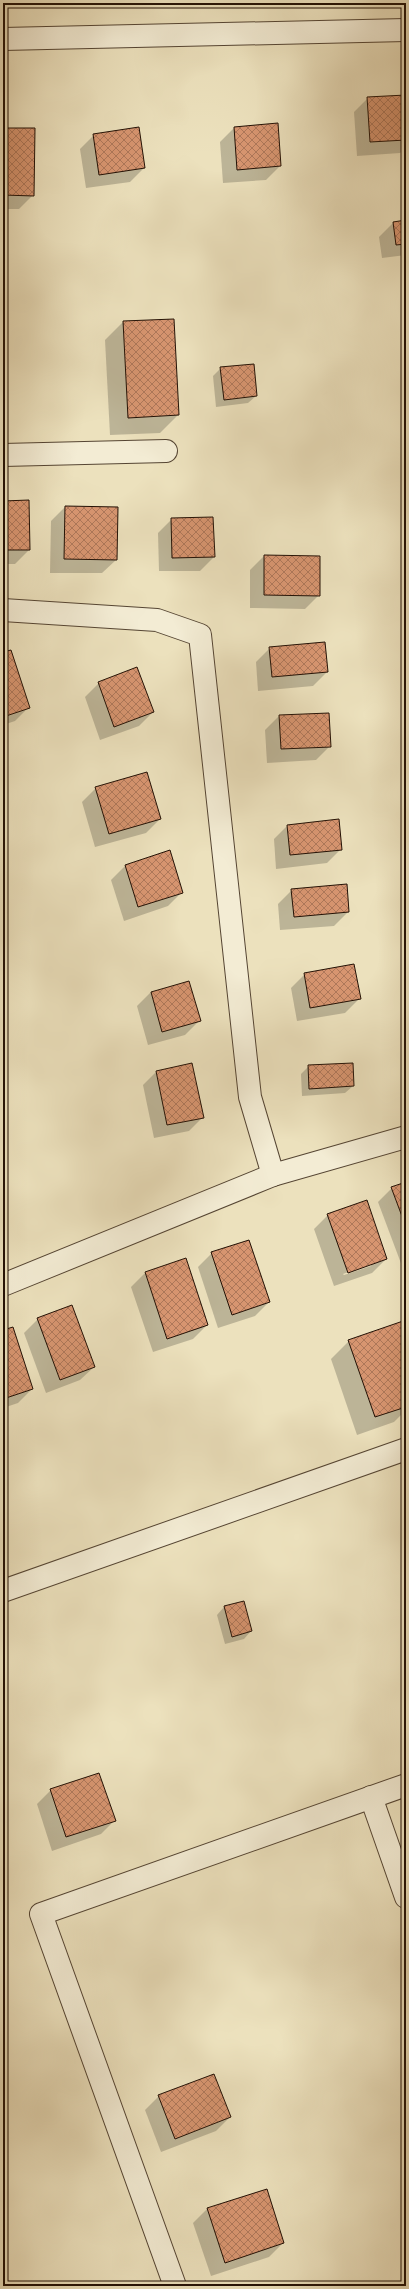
<svg xmlns="http://www.w3.org/2000/svg" width="409" height="2289" viewBox="0 0 409 2289" font-family="Alegreya,serif">
  <style>
    .shadow { fill: #0003; fill-rule: evenodd }
    .building { fill: url(#building-cross-hatch); stroke: #231105 }
    .lines { fill: none; stroke-linecap: round; stroke-linejoin: round }
    .minor-casing { stroke: #554533; stroke-width: 24 }
    .minor { stroke: #f3ecd4; stroke-width: 22 }
  </style>
  <defs>
    <pattern id="building-cross-hatch" width="8" height="8" patternUnits="userSpaceOnUse"><rect width="8" height="8" fill="#d79570"/><path d="M0 0l8 8M0 8l8-8" fill="none" stroke="#ae785a"/></pattern>
  </defs>
  <rect width="100%" height="100%" fill="#ece1bd"/>
  <filter id="stains"><feTurbulence type="fractalNoise" baseFrequency=".005" numOctaves="4"/><feColorMatrix values="0 0 0 0 .2 0 0 0 0 .09 0 0 0 0 .02 0 0 0 .5 -.17"/></filter>
  <radialGradient id="worn" r=".72"><stop offset=".6" stop-color="#630" stop-opacity="0"/><stop offset="1" stop-color="#630" stop-opacity=".3"/></radialGradient>
  <g class="shadow">
    <polygon points="406,96 406,148 400,153 357,156 354,112 368,98"/>
    <polygon points="277,124 280,166 266,180 223,183 220,142 234,128"/>
    <polygon points="3,129 33,195 19,209 3,209"/>
    <polygon points="94,135 144,168 130,182 86,188 80,149"/>
    <polygon points="406,221 406,255 382,258 379,237 393,223"/>
    <polygon points="123,322 178,415 160,433 110,435 105,340"/>
    <polygon points="221,368 256,396 248,403 216,407 213,376"/>
    <polygon points="3,502 29,550 15,564 3,564"/>
    <polygon points="65,507 117,508 116,560 102,573 50,573 51,521"/>
    <polygon points="172,519 214,557 200,571 159,571 158,533"/>
    <polygon points="264,556 319,595 305,609 250,608 250,570"/>
    <polygon points="324,643 327,672 313,686 258,691 256,662 270,648"/>
    <polygon points="3,653 29,707 15,721 3,725"/>
    <polygon points="99,683 153,712 139,726 100,740 85,697"/>
    <polygon points="279,716 330,746 316,760 267,763 265,730"/>
    <polygon points="96,788 160,819 146,833 95,847 82,802"/>
    <polygon points="288,825 341,849 327,863 276,869 274,839"/>
    <polygon points="169,852 182,892 168,906 124,921 111,880 125,866"/>
    <polygon points="292,890 348,912 334,926 280,930 278,904"/>
    <polygon points="305,974 359,999 345,1013 297,1021 291,988"/>
    <polygon points="151,992 199,1021 185,1035 148,1045 137,1006"/>
    <polygon points="309,1066 353,1086 345,1093 302,1096 301,1074"/>
    <polygon points="157,1071 203,1117 189,1131 154,1138 143,1085"/>
    <polygon points="406,1183 406,1265 402,1266 378,1202 392,1188"/>
    <path d="M328 1215 386 1259 372 1273 334 1286 314 1229ZM371 1264V1266L344 1275 343 1274Z"/>
    <polygon points="212,1253 269,1302 255,1316 218,1328 198,1267"/>
    <polygon points="145,1273 207,1325 193,1339 153,1352 131,1287"/>
    <polygon points="38,1319 94,1367 80,1380 46,1393 24,1333"/>
    <polygon points="406,1323 406,1410 394,1422 357,1435 331,1359 349,1341"/>
    <polygon points="3,1331 32,1389 18,1403 3,1408"/>
    <polygon points="244,1602 251,1631 244,1639 225,1644 217,1615 224,1607"/>
    <polygon points="51,1790 115,1820 101,1834 52,1851 37,1804"/>
    <polygon points="159,2096 230,2117 216,2131 161,2152 145,2110"/>
    <polygon points="207,2209 283,2243 269,2257 211,2276 193,2223"/>
  </g>
  <g class="building">
    <polygon points="406,95 406,140 370,142 367,97"/>
    <polygon points="278,123 281,166 237,170 234,127"/>
    <polygon points="139,127 145,168 99,175 93,134"/>
    <polygon points="3,128 35,128 34,196 3,195"/>
    <polygon points="406,220 406,244 396,245 393,222"/>
    <polygon points="174,319 179,415 128,418 123,321"/>
    <polygon points="254,364 257,396 224,400 220,367"/>
    <polygon points="29,500 30,550 3,550 3,501"/>
    <polygon points="65,506 118,507 117,560 64,559"/>
    <polygon points="213,517 215,557 172,558 171,518"/>
    <polygon points="264,555 320,556 320,596 264,595"/>
    <polygon points="325,642 328,672 272,677 269,647"/>
    <polygon points="11,650 30,708 3,717 3,652"/>
    <polygon points="137,667 154,712 114,727 98,682"/>
    <polygon points="329,713 331,747 281,749 279,715"/>
    <polygon points="147,772 161,819 109,834 95,787"/>
    <polygon points="339,819 342,850 290,855 287,825"/>
    <polygon points="170,850 183,893 138,907 125,865"/>
    <polygon points="347,884 349,912 294,917 291,889"/>
    <polygon points="354,964 361,999 310,1008 304,973"/>
    <polygon points="189,981 201,1021 162,1032 151,992"/>
    <polygon points="192,1063 204,1118 167,1125 156,1071"/>
    <polygon points="353,1063 354,1086 309,1089 308,1065"/>
    <polygon points="406,1182 406,1227 391,1187"/>
    <polygon points="367,1200 387,1259 348,1273 327,1214"/>
    <polygon points="249,1240 270,1302 232,1315 211,1252"/>
    <polygon points="186,1258 208,1325 167,1339 145,1272"/>
    <polygon points="72,1305 95,1367 60,1380 37,1318"/>
    <polygon points="406,1320 406,1407 375,1417 348,1340"/>
    <polygon points="13,1327 33,1389 3,1399 3,1330"/>
    <polygon points="244,1601 252,1631 232,1637 224,1606"/>
    <polygon points="99,1773 116,1821 66,1837 50,1789"/>
    <polygon points="214,2074 231,2117 175,2139 158,2095"/>
    <polygon points="267,2189 284,2243 225,2263 207,2208"/>
  </g>
  <g class="lines">
    <defs>
      <g id="minor">
        <polyline points="3,39 406,30"/>
        <polyline points="3,455 166,451"/>
        <polyline points="3,610 157,620 200,635 250,1097 273,1175"/>
        <polyline points="3,1285 273,1175 406,1137"/>
        <polyline points="3,1591 406,1449"/>
        <polyline points="371,1797 406,1897"/>
        <polyline points="175,2286 41,1914 406,1785"/>
      </g>
    </defs>
    <use href="#minor" class="minor-casing"/>
    <use href="#minor" class="minor"/>
  </g>
  <rect width="409" height="2289" fill="none" stroke="#ece1bd" stroke-width="16"/>
  <rect x="4" y="4" width="401" height="2281" fill="none" stroke="#231105" stroke-width="2"/>
  <rect x="8" y="8" width="393" height="2273" fill="none" stroke="#231105"/>
  <rect width="100%" height="100%" filter="url(#stains)"/>
  <rect width="100%" height="100%" fill="url(#worn)"/>
</svg>
